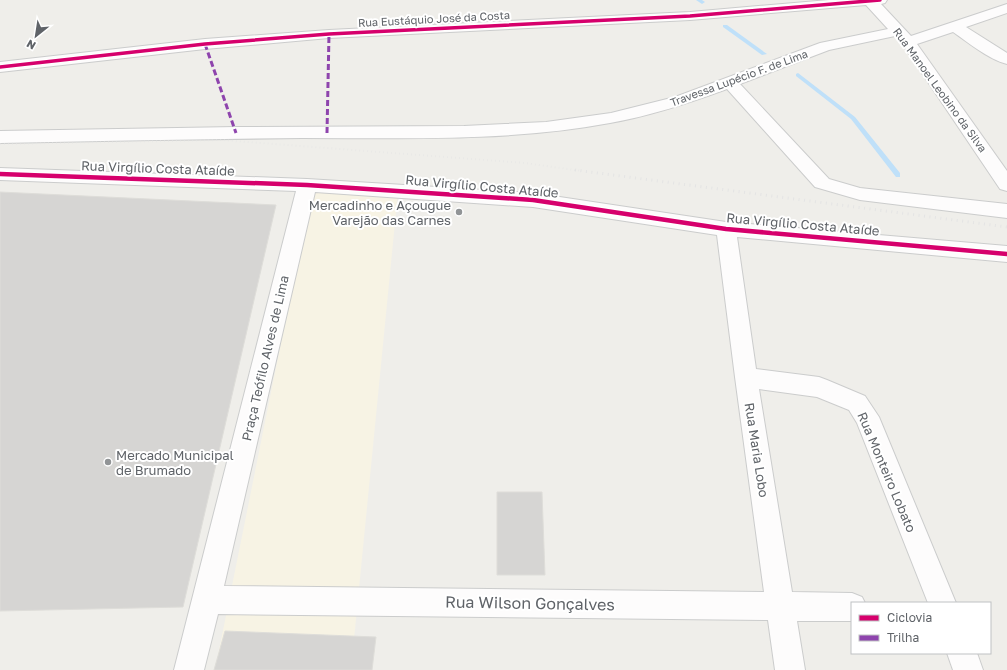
<svg xmlns="http://www.w3.org/2000/svg" width="1007" height="670" viewBox="0 0 1007 670" font-family="'Golos Text',sans-serif">
  <style>
    .commercial { fill: #f7f3e4 }
    .lines { fill: none; stroke-linecap: round; stroke-linejoin: round }
    .stream { fill: #bfe0f9; fill-rule: evenodd }
    .building { fill: #d6d5d3; stroke: #deddd9 }
    .minor-casing { stroke: #cbcccc; stroke-width: 2 }
    .minor { fill: #fdfcfc; fill-rule: evenodd }
    .rail-far1 { stroke: #e4e4e4; stroke-width: 2; stroke-dasharray: 0.5 3.5; stroke-linecap: butt }
    .rail { stroke: #e4e4e4; stroke-width: 3; stroke-dasharray: 1 4.5; stroke-linecap: butt }
    .quiet { stroke: #8e44ad; stroke-width: 3; stroke-dasharray: 6 3; stroke-linecap: butt }
    .cycleway-far1-casing { stroke: #fff; stroke-width: 5.5 }
    .cycleway-casing { stroke: #fff; stroke-width: 7 }
    .cycleway-far1 { stroke: #d6006c; stroke-width: 3.5 }
    .cycleway { stroke: #d6006c; stroke-width: 4.5 }
    .poi-dot { fill: #919496; stroke: #fff; stroke-width: 1.5 }
    .labels { text-anchor: middle; stroke-width: 4; stroke-linejoin: round; paint-order: stroke }
    .far-street-label { font-size: 11px; fill: #5f6368; stroke: #fff }
    .street-label { font-size: 13px; fill: #5f6368; stroke: #fff }
    .poi-label { font-size: 13px; fill: #5f6368; stroke: #fff; text-anchor: end }
    .near-street-label { font-size: 16px; fill: #5f6368; stroke: #fff }
  </style>
  <rect width="100%" height="100%" fill="#efeeea"/>
  <polygon class="commercial" points="312,189 398,192 351,670 215,670"/>
  <g class="lines">
    <g class="stream">
      <polygon points="696,0 702,0 705,2 702,4"/>
      <polygon points="723,25 727,25 767,54 762,55 723,27"/>
      <polygon points="798,73 855,117 900,173 900,177 896,177 851,119 796,76 796,74"/>
    </g>
  </g>
  <g class="building">
    <polygon points="0,192 276,205 183,607 0,611"/>
    <polygon points="497,492 542,492 545,575 497,575"/>
    <polygon points="225,631 376,637 372,670 214,670"/>
  </g>
  <g class="lines">
    <defs>
      <g id="minor">
        <path d="M829 0H887L885 3 881 4 911 36 1007 4V13L966 27 1007 53V64C988 59 969 43 953 32L917 44 1007 171V191L1000 189 903 45 895 36 829 50 740 84 829 179 860 188 1007 204V218L860 200 815 187 727 89C689 103 650 116 610 123 509 142 404 138 302 138 201 139 101 141 0 143V131L236 127 464 126 546 122 611 113 675 97 820 43 888 29 866 5 690 20 329 38 205 49 0 72V62L205 39 329 30 690 12Z"/>
        <path d="M0 168 307 179 533 193 726 222 1007 246V262L737 237 756 369 819 377 827 380 865 396 879 417 956 603H928L857 423 849 410 817 397 759 389 792 592 852 593 862 597 865 603H852V621H797L805 670H775L768 620 218 614 204 670H174L296 191 0 180ZM315 192 533 207 717 235 735 377 764 592 224 586Z"/>
        <polygon points="947,653 977,653 983,670 953,670"/>
      </g>
    </defs>
    <use href="#minor" class="minor-casing"/>
    <use href="#minor" class="minor"/>
    <polyline class="rail-far1" points="0,144 221,140 525,163 582,171"/>
    <polyline class="rail" points="575,170 1007,227"/>
    <g class="quiet">
      <polyline points="205,44 236,133"/>
      <polyline points="327,133 329,34"/>
    </g>
    <defs>
      <polyline id="cycleway-far1" points="0,67 205,44 329,34 690,16 880,0"/>
      <polyline id="cycleway" points="0,174 307,185 533,200 726,229 1007,254"/>
    </defs>
    <use href="#cycleway-far1" class="cycleway-far1-casing"/>
    <use href="#cycleway" class="cycleway-casing"/>
    <use href="#cycleway-far1" class="cycleway-far1"/>
    <use href="#cycleway" class="cycleway"/>
  </g>
  <g class="poi-dot">
    <circle cx="459" cy="212" r="4"/>
    <circle cx="108" cy="462" r="4"/>
  </g>
  <g class="labels">
    <g class="far-street-label">
      <text transform="translate(434 19) rotate(-3)" y="4">Rua Eustáquio José da Costa</text>
      <text transform="translate(739 78) rotate(-20)" y="4">Travessa Lupécio F. de Lima</text>
      <text transform="translate(940 90) rotate(54)" y="4">Rua Manoel Leobino da Silva</text>
    </g>
    <g class="street-label">
      <text transform="translate(158 168) rotate(2)" y="5">Rua Virgílio Costa Ataíde</text>
      <text transform="translate(482 186) rotate(5)" y="5">Rua Virgílio Costa Ataíde</text>
      <text transform="translate(803 224) rotate(5)" y="5">Rua Virgílio Costa Ataíde</text>
      <text transform="translate(265 358) rotate(-77)" y="5">Praça Teófilo Alves de Lima</text>
      <text transform="translate(757 450) rotate(81)" y="5">Rua Maria Lobo</text>
      <text transform="translate(887 472) rotate(67)" y="5">Rua Monteiro Lobato</text>
    </g>
    <g class="poi-label">
      <text x="451" y="210">Mercadinho e Açougue<tspan x="451" dy="15">Varejão das Carnes</tspan></text>
      <text x="116" y="460" text-anchor="start">Mercado Municipal<tspan x="116" dy="15">de Brumado</tspan></text>
    </g>
    <g class="near-street-label">
      <text transform="translate(530 603) rotate(1)" y="6">Rua Wilson Gonçalves</text>
    </g>
  </g>
  <rect x="851" y="602" width="140" height="52" fill="#ffffff" stroke="#bfc1c3"/>
  <rect x="859" y="615" width="20" height="6" fill="#d6006c" stroke="#bfc1c3"/>
  <text x="887" y="622" font-size="12" fill="#5f6368">Ciclovia</text>
  <rect x="859" y="635" width="20" height="6" fill="#8e44ad" stroke="#bfc1c3"/>
  <text x="887" y="642" font-size="12" fill="#5f6368">Trilha</text>
  <g transform="translate(36 36) rotate(210)" stroke="#ffffff" stroke-width="3" paint-order="stroke">
  <path d="M0-3L7 15L0 10L-7 15Z" fill="#5f6368"/>
  <text y="-6" font-size="11" font-weight="bold" text-anchor="middle" fill="#5f6368">N</text>
  </g>
</svg>
